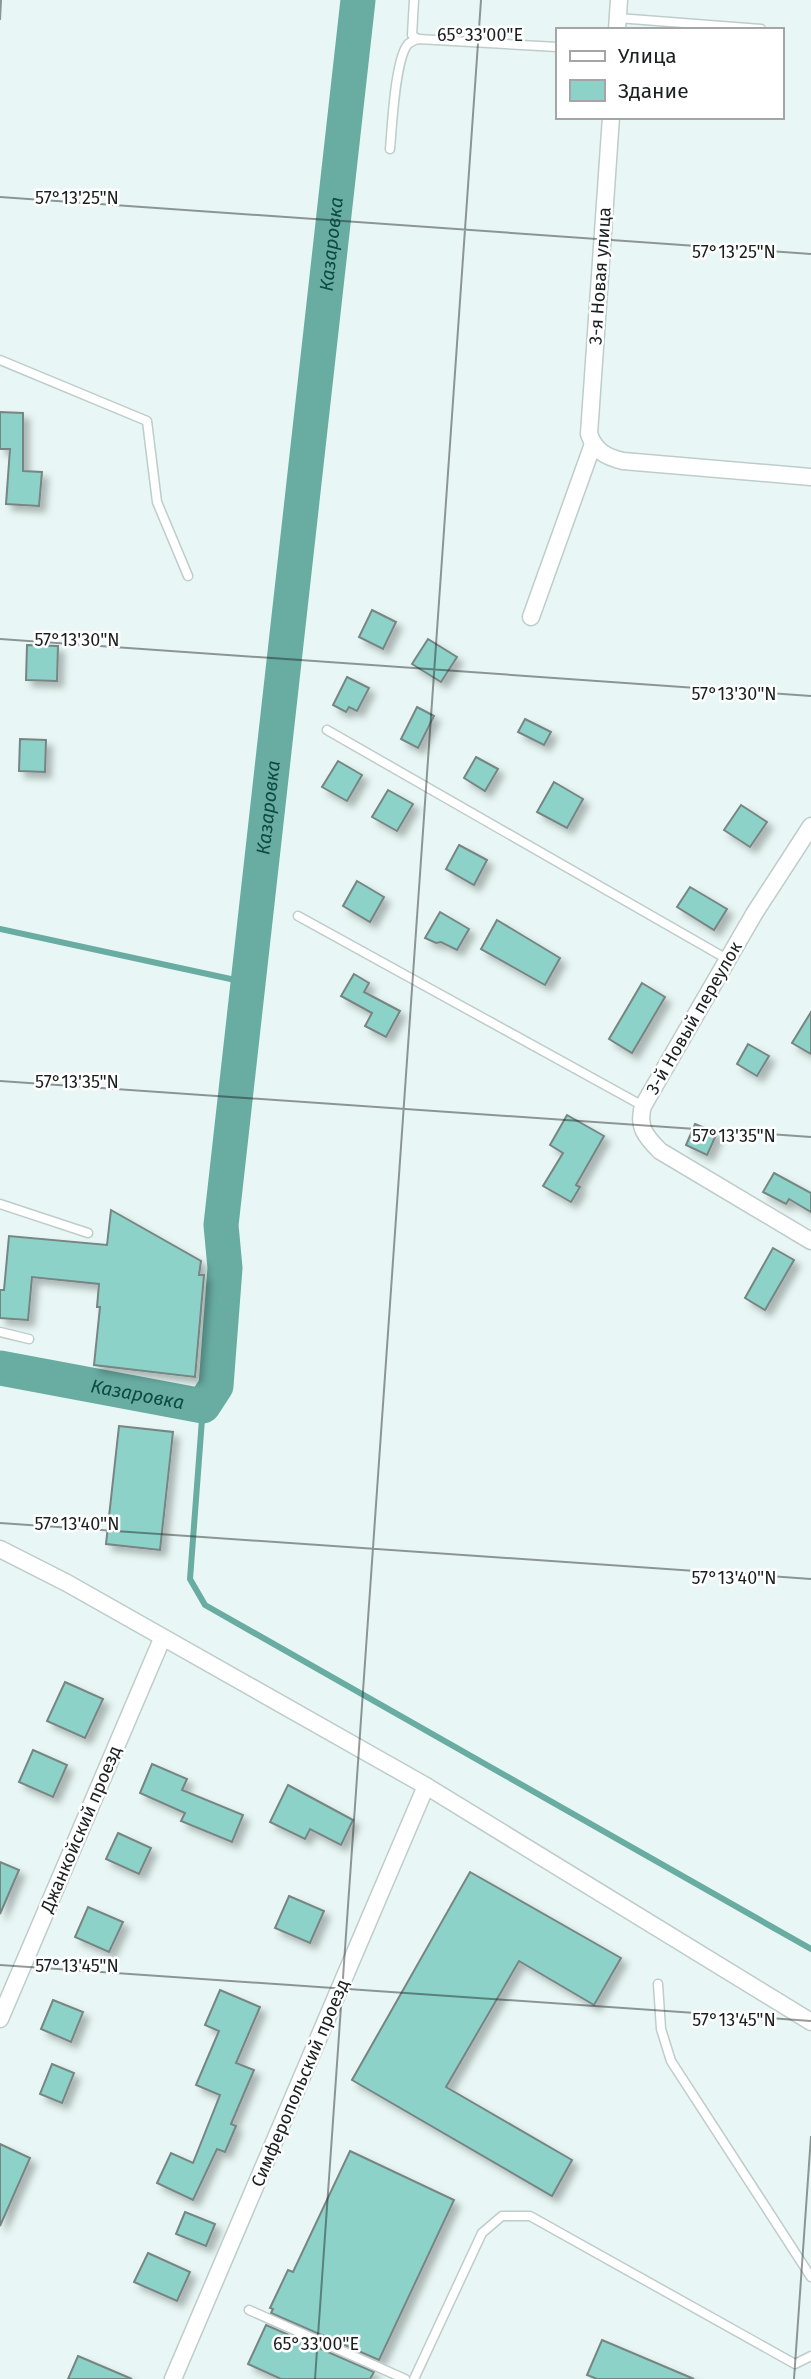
<svg xmlns="http://www.w3.org/2000/svg" width="811" height="2379" viewBox="0 0 811 2379" font-family="'Fira Sans',sans-serif">
  <style>
    .lines { fill: none; stroke-linecap: round; stroke-linejoin: round }
    .stream { stroke: #68aca2; stroke-width: 6 }
    .river { stroke: #68aca2; stroke-width: 35 }
    .building { fill: #8dd2c8; stroke: #778583; stroke-width: 2; filter: url(#shadow) }
    .service-casing { stroke: #becdca; stroke-width: 11 }
    .minor-casing { stroke: #becdca; stroke-width: 19 }
    .service { stroke: #fff; stroke-width: 8 }
    .minor { stroke: #fff; stroke-width: 16 }
    .ticks { fill: none; stroke: #1a201f; stroke-width: 2; stroke-opacity: 0.45 }
    .labels { text-anchor: middle; stroke-width: 5; stroke-linejoin: round; paint-order: stroke }
    .street-label { font-size: 18px; fill: #1a201f; stroke: #fff }
    .water-label { font-size: 19px; font-style: italic; fill: #0c4a43; stroke: #fff }
    .ticks-label { font-size: 18px; text-anchor: middle; fill: #1a201f; stroke: #fff; stroke-width: 5; stroke-linejoin: round; paint-order: stroke }
  </style>
  <defs>
    <filter id="shadow"><feDropShadow dx="6" dy="6" stdDeviation="3.5" flood-color="#0004"/></filter>
  </defs>
  <rect width="100%" height="100%" fill="#e8f7f5"/>
  <g class="lines">
    <g class="stream">
      <polyline points="0,929 249,983"/>
      <polyline points="203,1406 190,1579 205,1605 811,1949"/>
    </g>
    <path class="river" id="s1" d="M0 1368 203 1406 216 1386 225 1268 221 1225 358 0"/>
  </g>
  <g class="building">
    <polygon points="0,412 23,413 23,471 42,472 39,506 6,504 10,449 0,449"/>
    <polygon points="372,610 396,622 383,649 359,637"/>
    <polygon points="428,639 457,657 441,682 412,664"/>
    <polygon points="27,645 58,646 57,681 26,680"/>
    <polygon points="347,677 369,688 357,711 349,707 346,712 333,705"/>
    <polygon points="417,707 434,716 418,748 401,739"/>
    <polygon points="525,719 551,732 544,745 518,732"/>
    <polygon points="20,739 46,740 45,772 19,771"/>
    <polygon points="476,757 498,769 485,791 464,778"/>
    <polygon points="338,761 362,775 347,801 322,787"/>
    <polygon points="554,782 583,799 567,828 537,812"/>
    <polygon points="388,790 413,804 397,831 372,817"/>
    <polygon points="741,805 767,822 750,847 724,830"/>
    <polygon points="459,845 487,860 474,885 446,869"/>
    <polygon points="357,881 384,897 370,922 343,906"/>
    <polygon points="690,887 727,909 714,930 677,907"/>
    <polygon points="440,912 469,929 457,950 441,942 436,943 425,938"/>
    <polygon points="497,920 560,958 545,985 481,949"/>
    <polygon points="354,974 369,983 364,992 400,1011 386,1037 365,1026 372,1013 341,996"/>
    <polygon points="642,983 665,997 632,1053 609,1039"/>
    <polygon points="811,1012 811,1054 792,1043"/>
    <polygon points="748,1044 769,1056 757,1076 737,1064"/>
    <polygon points="567,1115 604,1136 576,1185 580,1187 571,1202 543,1186 563,1153 550,1145"/>
    <polygon points="695,1124 717,1133 707,1155 686,1145"/>
    <polygon points="774,1173 811,1193 811,1212 789,1199 786,1204 763,1192"/>
    <polygon points="111,1210 201,1261 199,1275 204,1275 195,1377 94,1365 100,1307 97,1307 99,1284 32,1277 28,1320 0,1318 0,1290 4,1290 9,1236 107,1245"/>
    <polygon points="773,1248 794,1260 765,1310 745,1298"/>
    <polygon points="119,1426 173,1432 160,1550 106,1544"/>
    <polygon points="65,1682 103,1699 85,1738 47,1721"/>
    <polygon points="33,1750 67,1765 53,1797 19,1782"/>
    <polygon points="152,1764 187,1779 182,1790 243,1815 232,1842 181,1821 185,1813 140,1793"/>
    <polygon points="288,1785 353,1820 341,1845 310,1829 305,1839 270,1822"/>
    <polygon points="118,1833 151,1848 139,1874 106,1859"/>
    <polygon points="0,1862 19,1870 0,1914"/>
    <polygon points="470,1872 621,1958 594,2005 519,1961 446,2087 572,2160 552,2196 352,2080"/>
    <polygon points="289,1896 324,1911 310,1943 275,1928"/>
    <polygon points="88,1907 123,1922 109,1952 75,1937"/>
    <polygon points="220,1990 260,2007 236,2063 254,2070 231,2124 236,2126 225,2152 217,2149 193,2200 157,2183 171,2153 193,2163 220,2095 196,2085 219,2031 205,2025"/>
    <polygon points="53,2000 83,2012 71,2042 41,2029"/>
    <polygon points="52,2064 74,2073 62,2103 40,2094"/>
    <polygon points="0,2144 30,2158 0,2226"/>
    <polygon points="350,2151 454,2200 379,2360 271,2313 273,2309 270,2308 288,2270 293,2272"/>
    <polygon points="185,2212 215,2224 206,2246 176,2234"/>
    <polygon points="148,2253 190,2272 177,2301 134,2282"/>
    <polygon points="266,2325 374,2372 370,2379 281,2379 248,2364"/>
    <polygon points="602,2340 694,2379 597,2379 587,2375"/>
    <polygon points="78,2356 132,2379 68,2379"/>
  </g>
  <g class="lines">
    <defs>
      <g id="service">
        <polyline points="414,0 412,35 418,39"/>
        <polyline points="618,18 761,29"/>
        <path d="M390 149C392 127 395 59 408 44 411 42 414 40 418 39L557 47"/>
        <polyline points="0,360 147,421 157,502 188,576"/>
        <polyline points="327,730 727,959"/>
        <polyline points="298,916 643,1106"/>
        <polyline points="0,1204 88,1233"/>
        <polyline points="0,1332 29,1339"/>
        <polyline points="658,1984 661,2029 671,2061 811,2277"/>
        <polyline points="249,2310 405,2379"/>
        <polyline points="414,2379 482,2233 502,2216 530,2216 795,2364 811,2356"/>
      </g>
      <g id="minor">
        <polyline points="617,30 619,0"/>
        <path d="M611 117 589 434C595 451 606 457 623 461L811 477"/>
        <polyline points="531,617 593,444"/>
        <path d="M811 826 754 914 643 1106C637 1127 646 1137 660 1151L811 1241"/>
        <polyline points="0,1549 67,1583 426,1786 811,2022"/>
        <polyline points="0,2019 162,1639"/>
        <polyline points="173,2379 426,1786"/>
      </g>
    </defs>
    <use href="#service" class="service-casing"/>
    <use href="#minor" class="minor-casing"/>
    <use href="#service" class="service"/>
    <use href="#minor" class="minor"/>
  </g>
  <path class="ticks" d="M0 20 1 0M0 197 811 254M0 639 811 696M0 1081 811 1137M0 1523 811 1579M0 1965 811 2021M315 2379 481 0M794 2379 811 2136"/>
  <g class="labels">
    <g class="street-label">
      <text transform="translate(600 276) rotate(-86)" y="6">3-я Новая улица</text>
      <text transform="translate(694 1018) rotate(-60)" y="6">3-й Новый переулок</text>
      <text transform="translate(81 1829) rotate(-67)" y="6">Джанкойский проезд</text>
      <text transform="translate(300 2083) rotate(-67)" y="6">Симферопольский проезд</text>
    </g>
    <g class="water-label">
      <text dy="7" stroke="none"><textPath href="#s1" startOffset="1379">Казаровка</textPath></text>
      <text dy="7" stroke="none"><textPath href="#s1" startOffset="812">Казаровка</textPath></text>
      <text dy="7" stroke="none"><textPath href="#s1" startOffset="140">Казаровка</textPath></text>
    </g>
  </g>
  <g class="ticks-label">
    <text x="480" y="41">65°33'00"E</text>
    <text x="77" y="204">57°13'25"N</text>
    <text x="734" y="258">57°13'25"N</text>
    <text x="77" y="646">57°13'30"N</text>
    <text x="734" y="700">57°13'30"N</text>
    <text x="77" y="1088">57°13'35"N</text>
    <text x="734" y="1142">57°13'35"N</text>
    <text x="77" y="1530">57°13'40"N</text>
    <text x="734" y="1584">57°13'40"N</text>
    <text x="77" y="1972">57°13'45"N</text>
    <text x="734" y="2026">57°13'45"N</text>
    <text x="316" y="2350">65°33'00"E</text>
  </g>
  <rect x="556" y="28" width="228" height="91" fill="#ffffff" stroke="#a3a6a5" stroke-width="2"/>
  <rect x="570" y="51" width="35" height="10" fill="#ffffff" stroke="#a3a6a5" stroke-width="2"/>
  <text x="618" y="63" font-size="21" fill="#1a201f">Улица</text>
  <rect x="570" y="80" width="35" height="21" fill="#8dd2c8" stroke="#a3a6a5" stroke-width="2"/>
  <text x="618" y="98" font-size="21" fill="#1a201f">Здание</text>
</svg>
